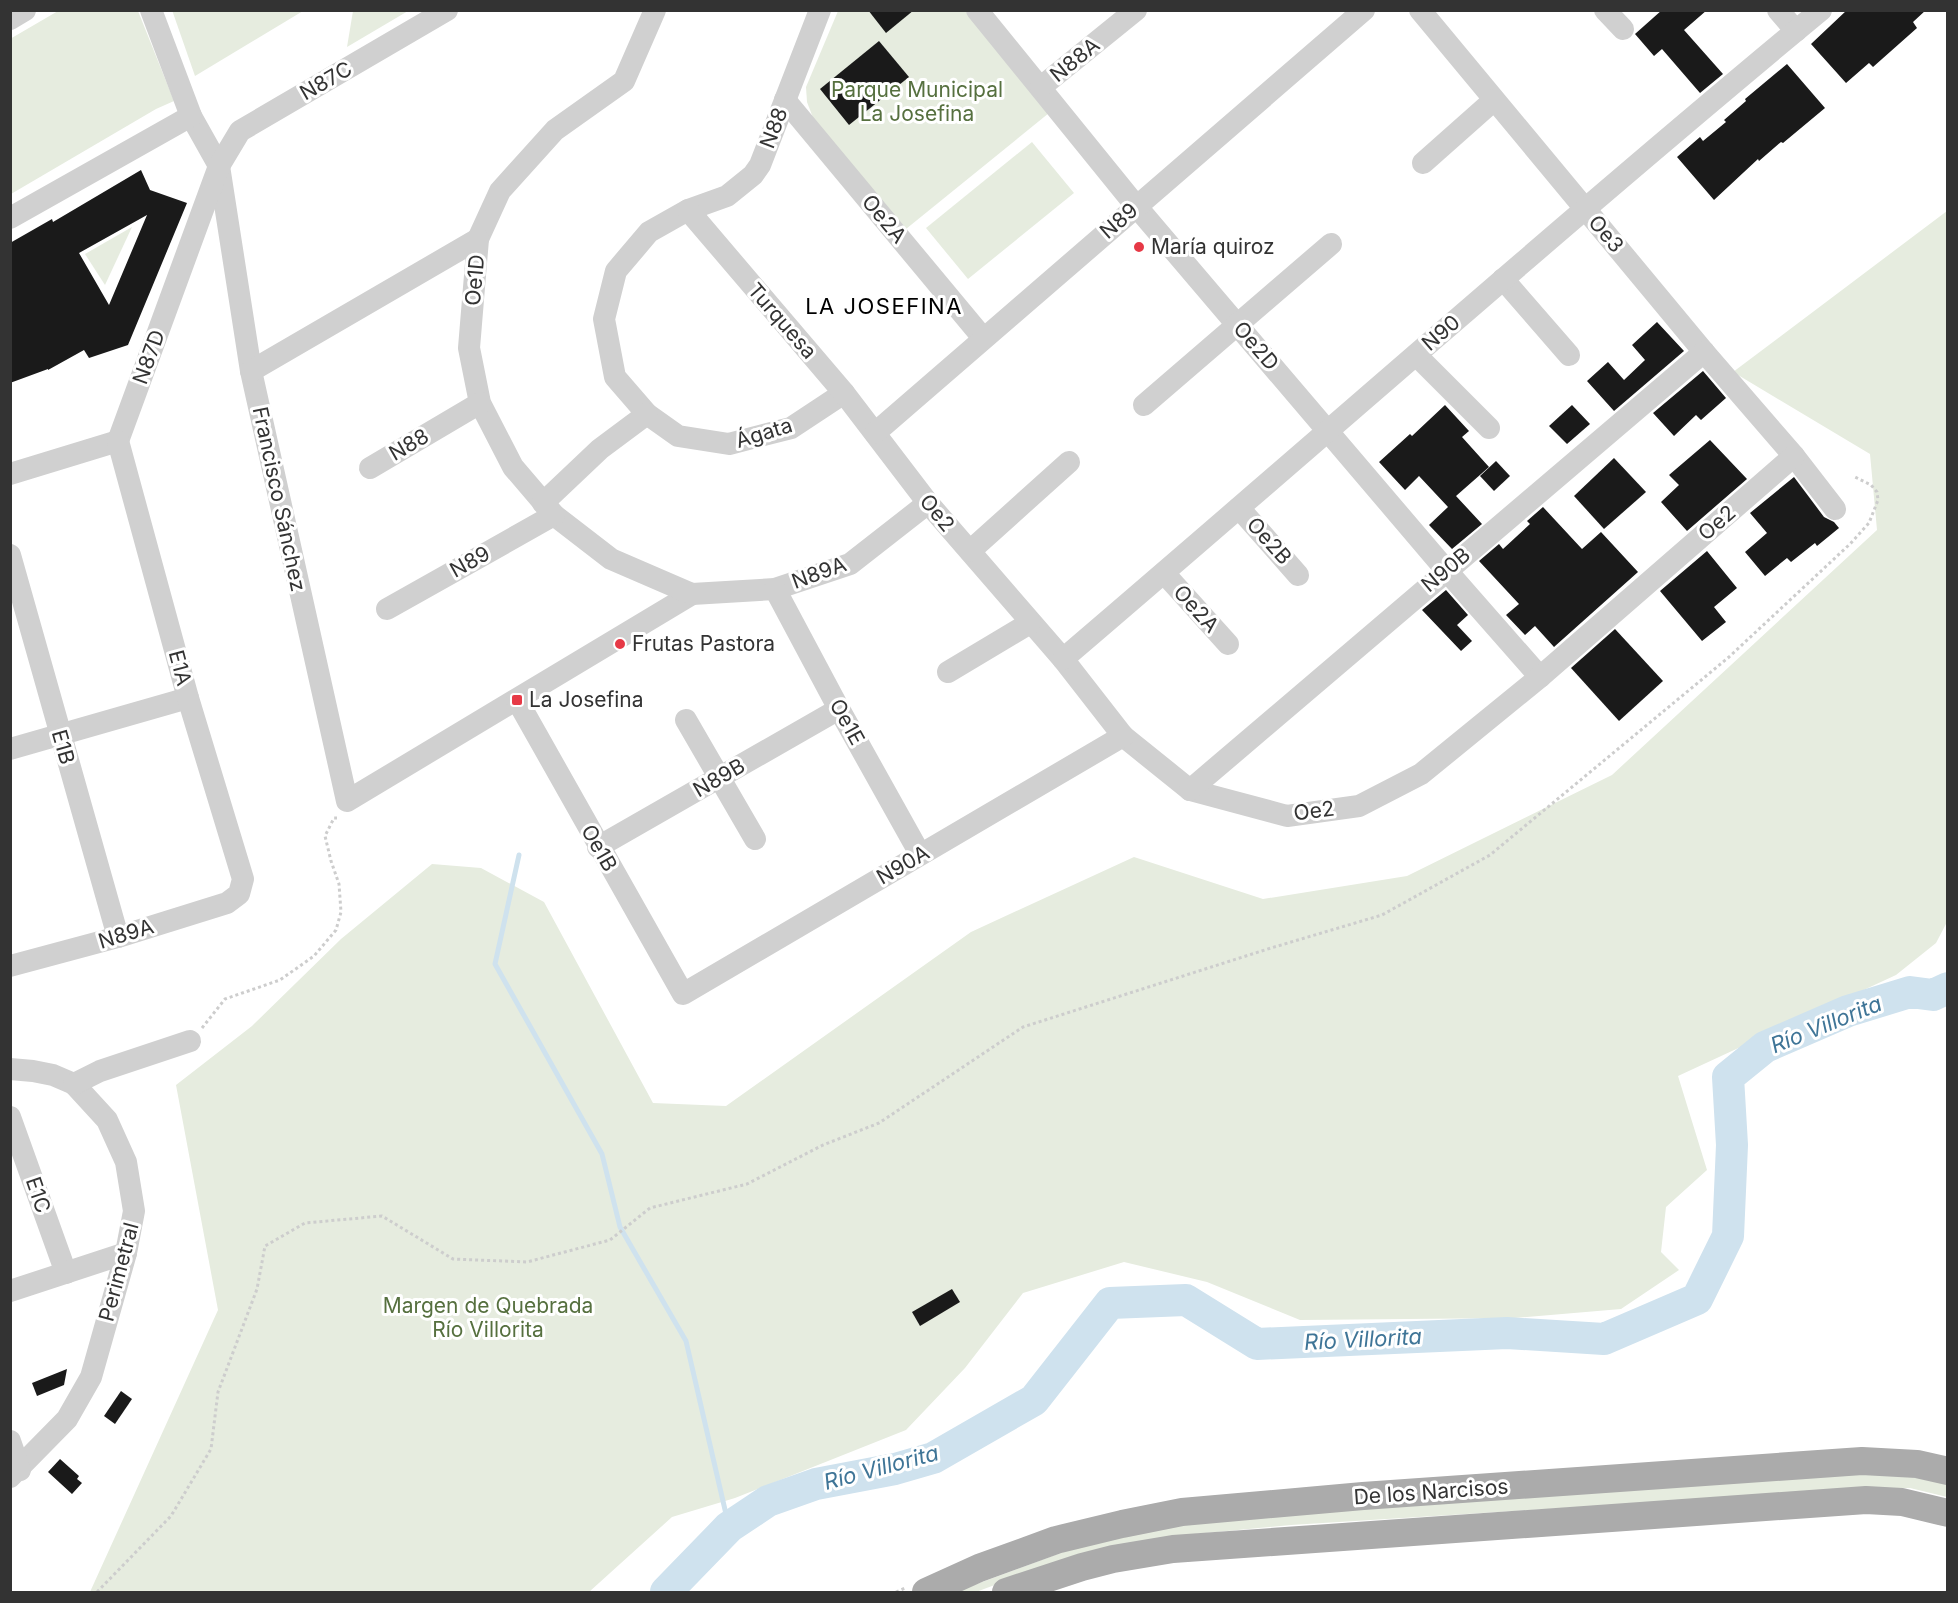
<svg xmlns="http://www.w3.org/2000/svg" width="1958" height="1603" viewBox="0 0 1958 1603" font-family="Inter,sans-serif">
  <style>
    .green { fill: #e6ecdf }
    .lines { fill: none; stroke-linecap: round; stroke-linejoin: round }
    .stream { stroke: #cfe2ee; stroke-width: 5 }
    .river { stroke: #cfe2ee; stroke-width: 32 }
    .building { fill: #1a1a1a; fill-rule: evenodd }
    .path { stroke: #cdcdcd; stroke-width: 3; stroke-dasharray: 3 3; stroke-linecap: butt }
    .minor { stroke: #d0d0d0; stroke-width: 22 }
    .major { stroke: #ababab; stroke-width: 28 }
    .poi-dot { fill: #e63946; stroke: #fff; stroke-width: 2 }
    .labels { text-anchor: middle; stroke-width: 6; stroke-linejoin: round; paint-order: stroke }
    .street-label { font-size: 21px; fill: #333; stroke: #fff }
    .park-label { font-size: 21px; fill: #56703f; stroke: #fff }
    .poi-label { font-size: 21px; fill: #333; stroke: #fff; text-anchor: start }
    .neighbourhood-label { font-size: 22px; letter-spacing: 1.5px; fill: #000; stroke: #fff }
    .water-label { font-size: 22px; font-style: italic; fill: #3f7597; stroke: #fff }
  </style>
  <rect width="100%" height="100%" fill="#fff"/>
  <g class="green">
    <polygon points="172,10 303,10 303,11 195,76"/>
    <polygon points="58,11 138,11 174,101 156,109 11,194 10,39"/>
    <polygon points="353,11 353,10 408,11 347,47"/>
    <polygon points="838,11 966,11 1049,113 906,229 815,123 807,102 806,87"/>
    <polygon points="1032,142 1074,193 968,279 926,228"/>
    <polygon points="1947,211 1947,922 1936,943 1896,975 1678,1076 1707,1170 1666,1207 1661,1252 1679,1270 1621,1309 1514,1318 1300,1320 1207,1282 1124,1262 1023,1293 965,1368 906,1430 735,1498 672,1517 589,1592 90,1592 218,1310 176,1085 252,1026 341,939 432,864 481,868 544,902 653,1103 726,1106 971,932 1134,857 1263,899 1407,876 1612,775 1877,530 1870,454 1733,372"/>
    <polygon points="132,227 105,285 85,254"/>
    <polygon points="1881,1472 1947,1482 1947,1497 1910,1488 1885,1488 1291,1525 1164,1537 1008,1580 976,1592 955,1592 1069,1550 1106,1539 1213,1520"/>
  </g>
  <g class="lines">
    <polyline class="stream" points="519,855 495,964 602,1154 620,1227 686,1341 729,1527"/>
    <polyline class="river" points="666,1592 729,1527 768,1501 816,1484 895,1469 933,1458 1034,1400 1110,1303 1186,1300 1257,1344 1507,1333 1604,1339 1697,1299 1728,1236 1732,1145 1728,1077 1765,1047 1848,1011 1910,992 1933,995 1948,988"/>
  </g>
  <g class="building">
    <polygon points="868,10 914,10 886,33"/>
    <polygon points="1662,10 1707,10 1684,30 1723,74 1700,93 1662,49 1654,56 1635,34"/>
    <polygon points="1847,10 1926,10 1913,22 1917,28 1873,67 1869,63 1846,83 1811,44"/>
    <polygon points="879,41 909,77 849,125 820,89"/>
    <polygon points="1787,64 1825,108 1783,143 1781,142 1759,161 1758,159 1714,200 1677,157 1700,137 1703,141 1726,122 1724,120 1746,101 1745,99"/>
    <path d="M141 170 150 190 187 203 128 345 89 358 84 350 48 370V369L10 383V243L52 219 53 222ZM147 215 109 305 79 253Z"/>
    <polygon points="1657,322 1684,351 1614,411 1587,381 1608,362 1624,380 1645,360 1632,345"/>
    <polygon points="1703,371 1726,398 1701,420 1696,415 1674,436 1653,413"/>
    <polygon points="1445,405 1469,431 1462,437 1489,467 1456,496 1482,524 1452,549 1429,525 1448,507 1419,476 1405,490 1379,462 1410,434 1412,436"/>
    <polygon points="1572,405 1590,424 1567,444 1549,426"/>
    <polygon points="1710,440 1747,479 1687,531 1661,502 1679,485 1669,475"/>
    <polygon points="1614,458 1646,492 1604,529 1574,496"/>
    <polygon points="1496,461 1510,476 1494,491 1480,476"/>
    <polygon points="1794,477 1824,517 1834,522 1839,528 1817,546 1815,543 1791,562 1787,558 1765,576 1745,552 1767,533 1750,513"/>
    <polygon points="1543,507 1582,549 1601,532 1638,572 1554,647 1535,626 1525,635 1506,615 1519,604 1479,561 1499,544 1503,549 1530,524 1527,521"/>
    <polygon points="1707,551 1737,588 1714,607 1726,622 1702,641 1660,591"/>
    <polygon points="1446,590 1468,615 1457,625 1472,641 1461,651 1422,610"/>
    <polygon points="1615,629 1663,681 1619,721 1571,668"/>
    <polygon points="952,1289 960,1302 920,1326 912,1312"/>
    <polygon points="67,1369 64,1385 37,1396 32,1383"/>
    <polygon points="121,1391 132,1399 115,1424 104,1416"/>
    <polygon points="60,1459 79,1476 77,1479 82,1483 72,1494 48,1472"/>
  </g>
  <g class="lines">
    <g class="path">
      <polyline points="202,1028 225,999 280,980 314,956 336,930 341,912 339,884 331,861 325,836 334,818 337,818"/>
      <polyline points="97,1592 171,1516 211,1449 218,1392 257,1289 265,1246 305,1223 382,1216 453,1259 527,1262 610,1240 650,1208 747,1184 823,1145 879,1123 1023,1027 1271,948 1382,915 1490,855 1729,657 1850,544 1869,523 1878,500 1877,492 1871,485 1853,476"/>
      <polyline points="896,1592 905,1588"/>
    </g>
    <g class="minor">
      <polyline points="151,10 191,116 219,166 251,371 347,801 692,594"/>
      <polyline points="655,10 624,81 555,130 500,191 478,239 469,348 480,403 513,467 554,515 611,559 692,594 775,589 850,564 928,503"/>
      <polyline points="820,10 760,165 753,175 727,196 688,210 649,232 616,271 604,319 615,377 647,414 678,436 729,444 791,428 844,393"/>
      <polyline points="977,10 1136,206 1446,570 1540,677"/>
      <polyline points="1420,10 1704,352 1794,456 1835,509"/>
      <polyline points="1605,10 1623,29"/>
      <polyline points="1778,10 1796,31"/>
      <polyline points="10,19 25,10"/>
      <polyline points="1041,87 1136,10"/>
      <polyline points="785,100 983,338"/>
      <polyline points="1423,163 1494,100"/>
      <polyline points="688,210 844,393 928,503 1063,659 1123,736 1190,790 1287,816 1359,806 1421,774 1540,677 1794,456"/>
      <polyline points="10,218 191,116"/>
      <polyline points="1503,279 1569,355"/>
      <polyline points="1416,355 1489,428"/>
      <polyline points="251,371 478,239"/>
      <polyline points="1144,405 1331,244"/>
      <polyline points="875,433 1364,10"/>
      <polyline points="118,441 219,166 240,131 447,10"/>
      <polyline points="370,468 480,403"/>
      <polyline points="10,474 118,441"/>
      <polyline points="543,503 600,449 647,414"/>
      <polyline points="1239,508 1298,575"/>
      <polyline points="970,551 1069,462"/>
      <polyline points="10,555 118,937"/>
      <polyline points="1164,573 1228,644"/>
      <polyline points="775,589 839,709 920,854"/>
      <polyline points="387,609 554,515"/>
      <path d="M1063 659C1316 443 1565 222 1821 10"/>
      <polyline points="948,672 1030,623"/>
      <polyline points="517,700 683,994 1123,736"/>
      <polyline points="686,720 755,839"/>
      <polyline points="10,749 188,698"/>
      <polyline points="1190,790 1704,352"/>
      <polyline points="598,847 839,709"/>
      <polyline points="10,966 118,937 227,903 239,894 243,879 188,698 118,441"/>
      <polyline points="10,1069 33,1071 53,1075 74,1084 107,1120 126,1162 134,1211 126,1253 91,1377 67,1419 10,1477"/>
      <polyline points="74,1084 100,1071 190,1041"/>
      <polyline points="10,1117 66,1273"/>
      <polyline points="10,1291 126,1253"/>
      <polyline points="10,1441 20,1470"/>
    </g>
    <g class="major">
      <polyline points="926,1592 979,1568 1056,1540 1122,1524 1182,1512 1363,1496 1862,1461 1917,1464 1948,1471"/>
      <polyline points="1006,1592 1082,1567 1113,1559 1173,1549 1866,1500 1902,1502 1948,1513"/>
    </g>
  </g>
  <g class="poi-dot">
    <circle cx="1139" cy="247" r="6"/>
    <circle cx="620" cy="644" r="6"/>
    <rect x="511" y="694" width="12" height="12" rx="3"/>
  </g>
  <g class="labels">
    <g class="street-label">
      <text transform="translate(1075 60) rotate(-39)" y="7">N88A</text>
      <text transform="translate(326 81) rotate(-30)" y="7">N87C</text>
      <text transform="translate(774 128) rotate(-69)" y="7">N88</text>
      <text transform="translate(884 219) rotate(50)" y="7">Oe2A</text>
      <text transform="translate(1119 221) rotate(-41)" y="7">N89</text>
      <text transform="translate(1606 234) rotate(50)" y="7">Oe3</text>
      <text transform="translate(475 280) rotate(-85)" y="7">Oe1D</text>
      <text transform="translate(782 321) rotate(49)" y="7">Turquesa</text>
      <text transform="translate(1441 333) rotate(-41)" y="7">N90</text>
      <text transform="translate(1256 346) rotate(49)" y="7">Oe2D</text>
      <text transform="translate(149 357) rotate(-70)" y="7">N87D</text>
      <text transform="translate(764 433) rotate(-17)" y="7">Ágata</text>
      <text transform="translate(409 445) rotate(-30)" y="7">N88</text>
      <text transform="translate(279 499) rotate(78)" y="7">Francisco Sánchez</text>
      <text transform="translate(937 513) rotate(50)" y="7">Oe2</text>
      <text transform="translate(1717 523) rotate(-41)" y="7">Oe2</text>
      <text transform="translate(1269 541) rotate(48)" y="7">Oe2B</text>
      <text transform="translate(470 562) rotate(-29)" y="7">N89</text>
      <text transform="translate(1446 570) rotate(-40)" y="7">N90B</text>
      <text transform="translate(819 573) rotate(-20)" y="7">N89A</text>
      <text transform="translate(1196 609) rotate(48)" y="7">Oe2A</text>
      <text transform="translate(180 668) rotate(75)" y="7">E1A</text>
      <text transform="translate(847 722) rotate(61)" y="7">Oe1E</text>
      <text transform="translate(63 747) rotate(74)" y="7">E1B</text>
      <text transform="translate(719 778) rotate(-30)" y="7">N89B</text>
      <text transform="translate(1314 811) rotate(-7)" y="7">Oe2</text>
      <text transform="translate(599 848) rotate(60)" y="7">Oe1B</text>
      <text transform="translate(903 865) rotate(-30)" y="7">N90A</text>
      <text transform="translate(126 934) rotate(-17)" y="7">N89A</text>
      <text transform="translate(38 1195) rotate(71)" y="7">E1C</text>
      <text transform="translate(119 1272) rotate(-75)" y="7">Perimetral</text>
      <text transform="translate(1431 1492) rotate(-4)" y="7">De los Narcisos</text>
    </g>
    <g class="park-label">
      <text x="917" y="97">Parque Municipal<tspan x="917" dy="24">La Josefina</tspan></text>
      <text x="488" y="1313">Margen de Quebrada<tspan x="488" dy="24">Río Villorita</tspan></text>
    </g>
    <g class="poi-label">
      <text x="1151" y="254">María quiroz</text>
      <text x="632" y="651">Frutas Pastora</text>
      <text x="529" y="707">La Josefina</text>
    </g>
    <g class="neighbourhood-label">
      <text x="884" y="314">LA JOSEFINA</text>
    </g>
    <g class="water-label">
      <text transform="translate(1826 1024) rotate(-22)" y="8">Río Villorita</text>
      <text transform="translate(1363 1339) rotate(-3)" y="8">Río Villorita</text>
      <text transform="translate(881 1467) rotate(-15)" y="8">Río Villorita</text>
    </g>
  </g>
  <rect width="1958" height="1603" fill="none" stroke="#333333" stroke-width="24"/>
</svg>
